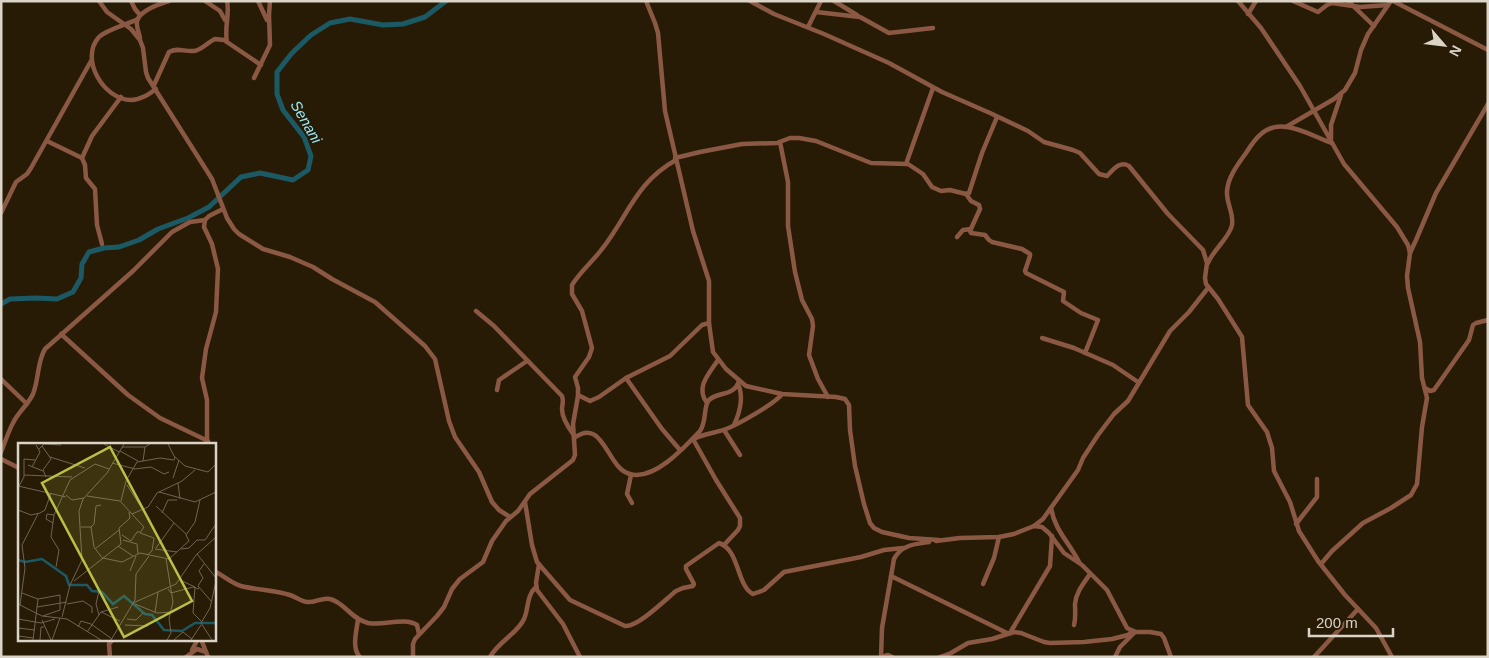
<svg xmlns="http://www.w3.org/2000/svg" width="1489" height="658" viewBox="0 0 1489 658" font-family="Arial,sans-serif">
  <style>
    .lines { fill: none; stroke-linecap: round; stroke-linejoin: round }
    .river { stroke: #1b5a64; stroke-width: 5 }
    .minor { stroke: #8b5843; stroke-width: 4.5 }
    .labels { text-anchor: middle; stroke-width: 4; stroke-linejoin: round; paint-order: stroke }
    .water-label { font-size: 15px; font-style: italic; fill: #96e8f7; stroke: #271b06 }
    .inset-river { fill: none; stroke: #1b5a64; stroke-width: 2.5 }
    .inset-road { fill: none; stroke: #6f6553; stroke-width: 1 }
    .view { fill: #bac045; fill-opacity: 0.15; stroke: #bac045; stroke-width: 2.5 }
    .inset-edge { fill: none; stroke: #dbd3c6; stroke-width: 2.5 }
  </style>
  <rect width="100%" height="100%" fill="#271b06"/>
  <g class="lines">
    <polyline class="river" points="1,304 10,299 36,298 57,299 73,292 81,278 82,264 89,252 104,248 119,247 139,240 158,229 188,218 209,207 241,177 260,173 293,180 308,170 311,156 304,137 283,110 277,94 277,72 292,53 311,35 330,23 350,19 383,25 403,24 425,17 446,1"/>
    <g class="minor">
      <polyline points="99,1 107,12 131,29 140,40 143,48 146,72 148,78 212,179 227,218 234,229 239,234 263,249 290,257 313,267 332,279 375,302 425,346 435,359 449,421 455,437 479,472 492,502 499,510 510,517"/>
      <polyline points="131,1 135,9 140,15"/>
      <polyline points="205,1 220,11 225,20"/>
      <polyline points="258,1 267,20"/>
      <polyline points="646,1 655,23 658,33 665,111 693,231 709,281 709,323 713,352 726,369 746,386 782,394 836,397 845,399 849,405 850,430 855,466 864,504 870,523 874,528 882,532 909,538 939,540"/>
      <path d="M750 1 774 14 824 34 889 63 942 92 990 113 1028 131 1044 142 1073 150 1080 153 1099 174 1107 176C1113 170 1120 160 1129 166L1168 214 1203 250 1207 263 1205 278 1206 284 1218 299 1242 337 1248 405 1267 432 1272 448 1274 471 1290 502 1299 531 1318 561 1345 595 1376 628 1392 657"/>
      <polyline points="834,1 857,15"/>
      <polyline points="1238,1 1261,28 1300,86 1344,164 1397,227 1408,245 1410,253 1407,276 1408,288 1420,342 1422,378 1427,398 1422,427 1417,484 1411,495 1391,508 1363,523 1332,551 1321,564"/>
      <polyline points="1293,1 1318,12 1327,5 1332,3 1360,7 1388,5"/>
      <polyline points="1348,1 1374,26"/>
      <polyline points="1393,1 1488,50"/>
      <polyline points="816,12 860,17 889,33 933,28"/>
      <polyline points="1248,14 1256,1"/>
      <path d="M138 19C126 25 107 29 99 37 79 59 104 100 131 100 141 100 149 94 156 89"/>
      <polyline points="808,27 821,1"/>
      <path d="M140 38C139 33 136 26 137 21 140 10 159 4 169 1"/>
      <path d="M227 42C224 28 230 14 227 1"/>
      <polyline points="254,78 270,45 269,15 270,1"/>
      <path d="M154 85 169 52C178 47 184 52 194 51 202 50 208 42 215 39L224 40 261 65"/>
      <polyline points="1286,127 1334,99 1345,90 1355,73 1361,50 1368,34 1391,1"/>
      <polyline points="1331,139 1331,125 1341,95"/>
      <polyline points="47,141 82,158"/>
      <polyline points="780,142 788,182 788,226 795,272 802,300 812,319 813,326 809,355 818,379 828,397"/>
      <polyline points="675,158 700,152 742,144 777,143 790,138 799,138 816,141 871,163 908,164 923,174 932,187 941,191 950,190 966,194 969,193 982,153 997,117"/>
      <polyline points="906,164 933,88"/>
      <polyline points="966,194 971,201 979,205 980,209 970,231 971,233 985,235 989,240 992,242 1022,249 1030,254 1030,256 1025,271 1026,273 1064,292 1063,301 1081,313 1098,320 1085,353"/>
      <polyline points="1,213 16,182 27,174 31,168 91,61"/>
      <polyline points="957,237 963,230 971,229"/>
      <polyline points="102,244 97,225 95,189 86,178 85,165 82,158 92,136 121,97"/>
      <polyline points="1410,253 1416,240 1436,193 1488,104"/>
      <path d="M1208 263C1213 250 1230 237 1232 225 1234 213 1226 203 1227 191 1228 177 1238 164 1246 153 1250 147 1254 140 1260 135 1280 115 1311 136 1332 143"/>
      <path d="M476 311 494 326 562 396C564 402 562 404 562 409 562 418 568 427 573 434"/>
      <polyline points="61,334 128,395 160,418 208,441"/>
      <polyline points="1042,338 1074,348 1113,365 1138,382"/>
      <polyline points="626,378 662,429 680,450"/>
      <polyline points="1,379 27,404"/>
      <polyline points="1425,388 1430,391 1434,390 1469,340 1473,325 1476,323 1488,320"/>
      <polyline points="497,390 499,380 527,361"/>
      <polyline points="578,395 590,401 599,397 626,378 670,356 702,325 709,323"/>
      <path d="M707 403C695 387 709 374 718 360"/>
      <path d="M734 425C740 412 744 397 738 384"/>
      <polyline points="724,430 740,455"/>
      <path d="M574 438C604 416 606 468 630 474 654 481 685 447 700 431 707 422 703 406 709 400 719 391 734 397 739 381"/>
      <polyline points="207,444 207,400 202,378 206,349 216,312 218,269 212,244 204,227 205,220 209,216 223,209"/>
      <path d="M1 452C5 443 8 432 13 423 18 412 28 405 33 394 39 379 37 362 45 349L133 271 172 232 190 222 205 220"/>
      <polyline points="1,459 19,468"/>
      <polyline points="631,475 627,494 632,503"/>
      <path d="M525 502 532 545 537 562 570 600 625 626C638 627 665 600 676 591L683 588 693 586 694 584 686 569V566L719 543C740 550 736 585 753 594L764 590 784 572 861 557 884 550 903 548"/>
      <path d="M1051 508C1055 531 1069 542 1079 562"/>
      <polyline points="1296,524 1317,497 1317,479"/>
      <polyline points="1034,526 1042,527 1049,533 1064,553 1082,565 1107,590 1127,628 1135,632 1150,632 1161,634 1164,638 1171,657"/>
      <polyline points="936,541 960,538 999,537 1014,534 1034,526 1043,519 1078,470 1083,458 1098,435 1114,414 1128,401 1170,331 1189,312 1208,288"/>
      <path d="M724 545 738 530 740 526V518L716 480 693 439C704 434 715 433 726 429 737 425 776 403 782 394"/>
      <polyline points="539,564 536,583 537,590 563,624 580,657"/>
      <path d="M214 571C223 575 231 583 241 586 257 590 274 590 290 595 296 597 301 601 307 602 315 603 322 597 330 599 344 602 351 619 368 623 384 626 404 617 417 625L419 634"/>
      <polyline points="891,576 1007,633"/>
      <polyline points="983,584 994,558 999,537"/>
      <path d="M358 619C357 630 351 648 360 657"/>
      <path d="M1074 625C1076 617 1075 611 1075 604 1076 592 1084 583 1090 574"/>
      <polyline points="1010,633 1050,566 1052,536"/>
      <polyline points="201,639 208,657"/>
      <polyline points="192,650 198,639"/>
      <polyline points="110,657 109,644 113,639"/>
      <polyline points="186,657 197,649 206,652"/>
      <path d="M413 657V644L415 639 437 616 444 607 452 589 460 579 483 562 492 541 506 521 518 511 530 494 573 460 575 455 573 424 578 396V388L575 377 589 357 592 348 582 311 572 294V285C580 272 593 261 602 249 628 216 636 182 676 160"/>
      <path d="M490 657C498 642 518 633 524 619 529 608 526 596 536 587"/>
      <path d="M881 657 882 628 894 559C901 545 915 544 929 542"/>
      <polyline points="881,657 888,655 892,657"/>
      <polyline points="940,657 951,653 968,643 992,639 1014,632 1021,633 1044,642 1050,643 1084,642 1112,639 1128,635 1133,631"/>
      <polyline points="1115,657 1120,647 1135,632"/>
      <polyline points="1314,657 1358,609"/>
    </g>
  </g>
  <g class="labels">
    <g class="water-label">
      <text transform="translate(306 122) rotate(60)" y="5">Senani</text>
    </g>
  </g>
  <g transform="translate(18 443)">
    <rect width="198" height="198" fill="#271b06"/>
    <path class="inset-river" d="M0 117 7 119 24 116 48 133 51 142H69L74 148 84 149 95 161 106 153 127 171 134 172 146 187 164 188 177 180H198"/>
    <path class="inset-road" d="M86 1 101 9M150 1 156 13 167 23 190 29 198 21M24 3 33 16 25 27 28 34M104 4H127M21 6 26 1 43 2M102 8 120 18M32 14 67 25M125 18 142 15 156 17 157 14M94 20 117 26M10 22 25 28M14 24 22 9 18 2M117 26 133 24 146 31 151 29M6 32 54 34M155 35 161 17M160 40 162 56M109 42 125 67M0 43 48 54M1 43 6 34V16L17 17M141 49 177 59 198 49M48 52 54 57 66 55M69 53 102 58 114 71 130 64 139 50 164 38 177 27M103 58 108 38 119 19 125 18 127 4 132 1M138 63 168 91M0 67 13 72 22 70 27 67 33 50M113 70 126 84 122 90 136 95 134 108 129 112M144 70 150 57H159M35 80 28 76 29 71 36 72M63 84H73L76 104 85 116M73 84 76 81 78 63 83 62M104 92 113 98 119 89H122M105 97 119 101 120 111M100 103 115 113M138 105 156 80M77 106 101 87M137 106 159 109M163 106 171 105 179 97H187L198 81M179 111 198 135M85 115 104 119 122 110 151 116 171 98 168 92 177 79 182 57M148 116 155 159 151 175 153 190 149 197M186 121 181 128 185 135 180 143 193 158M38 124 41 107 33 94 36 72 52 37 77 21 91 26M112 128 118 113M162 137 177 144M56 138 103 101 101 85 112 75 111 69M177 144 175 170 184 179M150 146 153 150 175 144 181 146M4 150 20 156 42 152V167M115 160 158 141 178 112 198 94M0 161 24 173 49 176 83 197M49 161 65 158 74 164V170M117 161 139 170 153 169M2 162 7 125 4 102 20 71M19 164 49 159M83 169 102 178M137 170 140 149M81 172 78 161 81 148M25 173 42 167M44 174 52 142 64 117 61 68 65 56 89 30 106 1M0 176 23 180 37 176M109 176 118 177 125 170M24 177 33 197M73 181 94 196M107 182 130 183M60 184 63 178 73 181M0 185 17 187M69 189 83 169 100 164M0 193 15 195M15 197 20 156M22 197 23 184H26M34 197 42 175M93 197 117 157 118 131 131 113M156 197 165 189 174 196M173 197 183 182M194 197 183 180 192 165 198 138"/>
    <path class="view" d="M92 4 174 158 106 194 24 40Z"/>
    <rect width="198" height="198" class="inset-edge"/>
  </g>
  <rect width="1489" height="658" fill="none" stroke="#dbd3c6" stroke-width="5"/>
  <g transform="translate(1444 45) rotate(118)" stroke="#271b06" stroke-width="4" paint-order="stroke">
  <path d="M0-4L9 19L0 12L-9 19Z" fill="#dbd3c6"/>
  <text y="-8" font-size="14" font-weight="bold" text-anchor="middle" fill="#dbd3c6">N</text>
  </g>
  <path d="M1309 628v8h84v-8" fill="none" stroke="#dbd3c6" stroke-width="2.5"/>
  <text x="1316" y="628" font-size="15" fill="#dbd3c6" stroke="#271b06" stroke-width="4" paint-order="stroke">200 m</text>
</svg>
